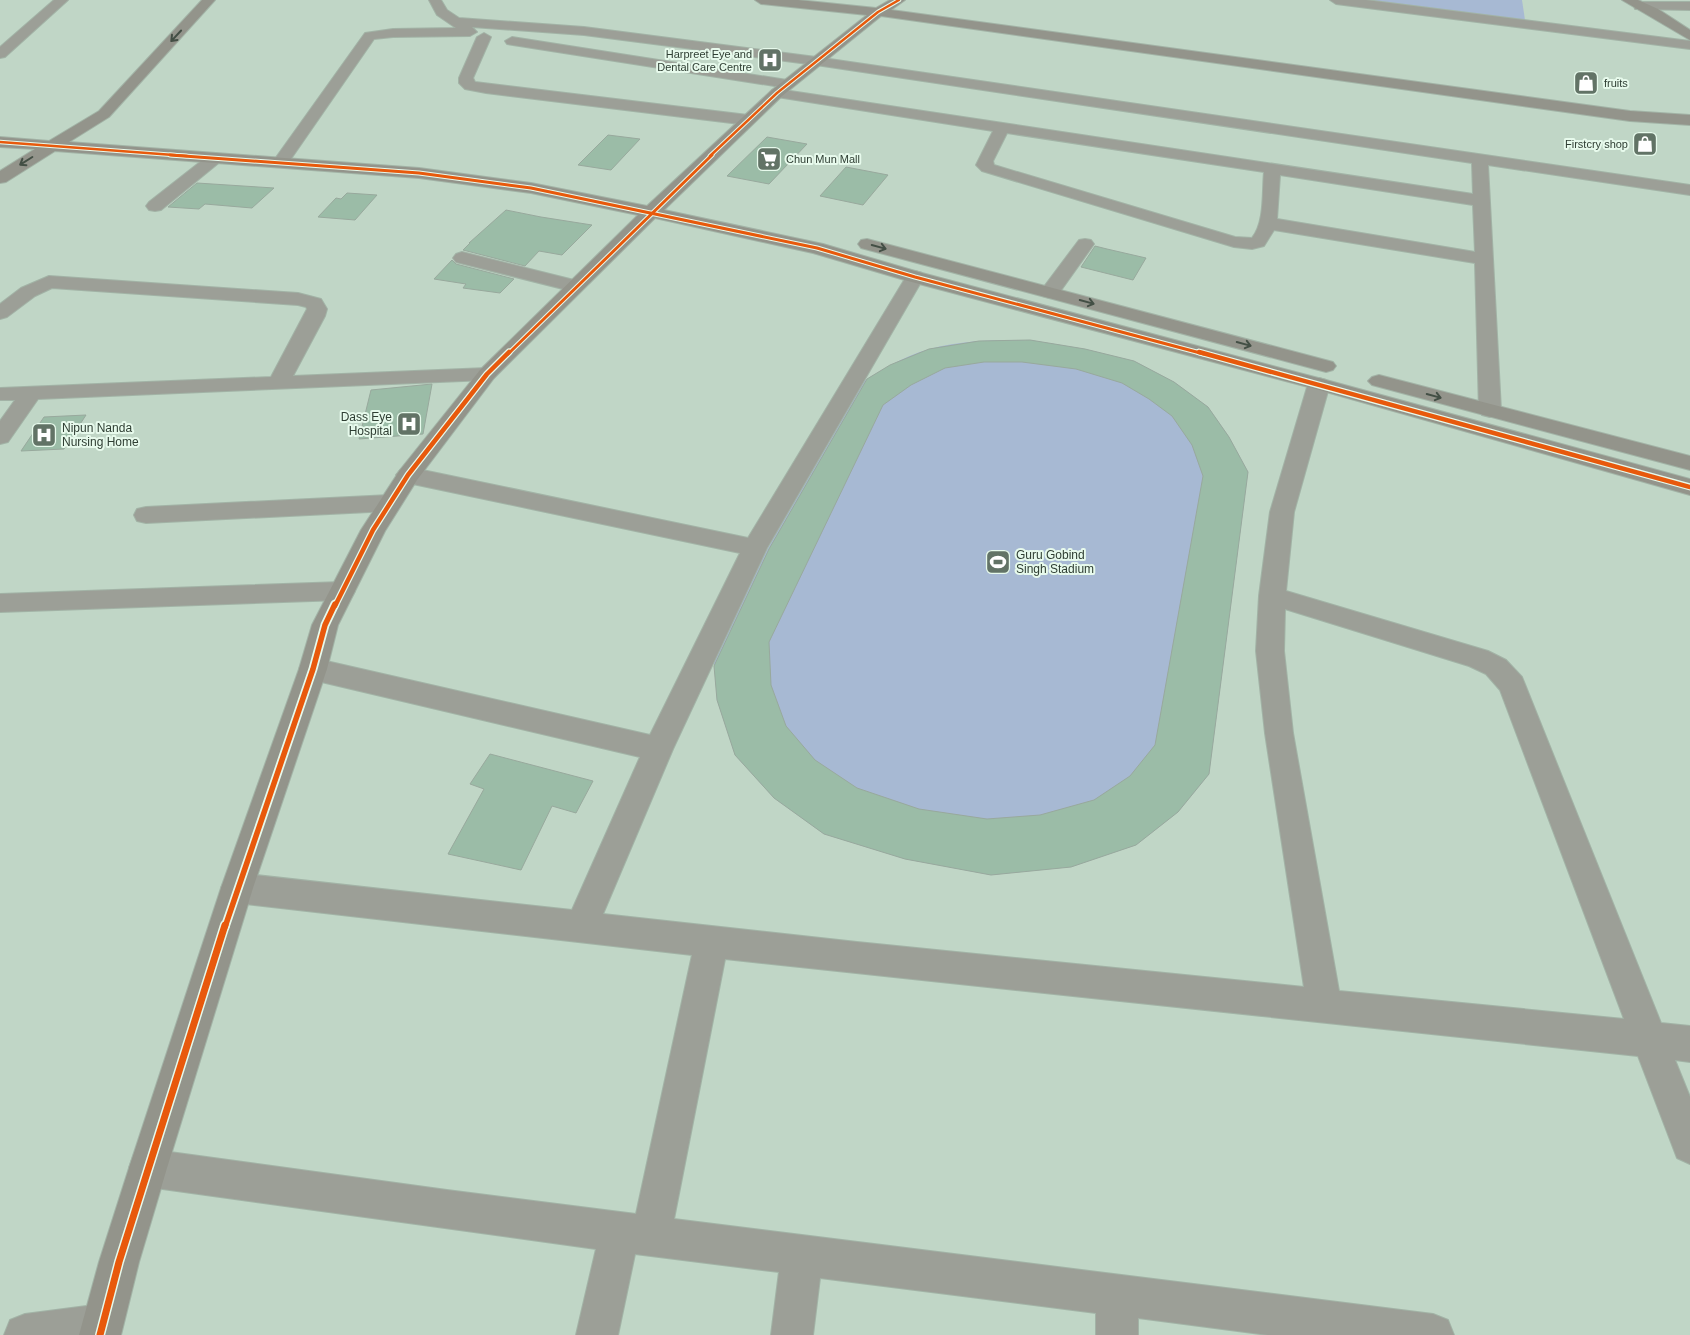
<svg xmlns="http://www.w3.org/2000/svg" width="1690" height="1335" viewBox="0 0 1690 1335" font-family="Arial,sans-serif">
  <style>
    .green { fill: #a7b9d3 }
    .building { fill: #9bbca7; stroke: #98a99d; fill-rule: evenodd }
    .lines { fill: none; stroke-linecap: round; stroke-linejoin: round }
    .street-casing { stroke: #a2b3a6; stroke-width: 2 }
    .secondary-casing { stroke: #a2b3a6; stroke-width: 2 }
    .street { fill: #9c9f97; fill-rule: evenodd }
    .secondary { fill: #93948b; fill-rule: evenodd }
    .cycleway-far4-casing { stroke: #e7faec; stroke-width: 4.5 }
    .cycleway-far3-casing { stroke: #e7faec; stroke-width: 5 }
    .cycleway-far2-casing { stroke: #e7faec; stroke-width: 7 }
    .cycleway-far1-casing { stroke: #e7faec; stroke-width: 9 }
    .cycleway-casing { stroke: #e7faec; stroke-width: 10 }
    .cycleway-far4 { stroke: #e8590c; stroke-width: 2.5 }
    .cycleway-far3 { stroke: #e8590c; stroke-width: 3 }
    .cycleway-far2 { stroke: #e8590c; stroke-width: 4.5 }
    .cycleway-far1 { stroke: #e8590c; stroke-width: 5.5 }
    .cycleway { stroke: #e8590c; stroke-width: 7 }
    .oneway { stroke: #434f45 }
    .labels { text-anchor: middle; stroke-width: 4; stroke-linejoin: round; paint-order: stroke }
    .far-poi-label { font-size: 11px; fill: #2f3e33; stroke: #e7faec; text-anchor: end }
    .poi-label { font-size: 12px; fill: #2f3e33; stroke: #e7faec; text-anchor: start }
  </style>
  <rect width="100%" height="100%" fill="#c0d6c6"/>
  <g class="green">
    <polygon points="1369,0 1522,0 1525,20"/>
    <path d="M1030 340 1085 349 1134 361 1174 382 1208 407 1229 437 1248 472 1209 774 1178 812 1136 845 1071 867 991 875 905 859 824 834 774 798 735 755 717 700 713 651 854 387C877 373 902 356 930 349 962 340 997 340 1030 340Z"/>
  </g>
  <g class="building">
    <polygon points="608,135 640,139 611,170 578,165"/>
    <polygon points="767,137 807,144 769,184 727,176"/>
    <polygon points="846,167 888,175 863,205 820,196"/>
    <polygon points="197,183 243,186 274,188 252,208 205,204 199,209 168,207"/>
    <polygon points="347,193 377,195 355,220 318,217 336,198 341,199"/>
    <polygon points="506,210 541,217 592,225 562,255 539,251 525,266 463,250 470,243 469,243"/>
    <polygon points="1095,246 1107,249 1146,258 1133,280 1081,267"/>
    <polygon points="452,260 456,264 514,279 500,293 463,288 466,284 434,279"/>
    <path d="M1030 340 1085 349 1134 361 1174 382 1208 407 1229 437 1248 472 1209 774 1178 812 1136 845 1071 867 991 875 905 859 824 834 774 798 735 755 717 700 714 666 769 549 867 379 890 365 929 349 979 341ZM984 362H1022L1076 369 1122 383 1149 399 1172 416 1192 445 1203 476 1155 745 1130 776 1094 800 1040 815 987 819 919 809 857 788 815 760 786 726 771 685 769 642 883 405 911 385 945 368Z"/>
    <polygon points="432,384 423,434 359,439 371,390"/>
    <polygon points="86,415 64,449 21,451 44,417"/>
    <polygon points="490,754 593,781 576,813 552,806 521,870 448,854 484,789 470,784"/>
  </g>
  <g class="lines">
    <defs>
      <g id="street">
        <polygon points="54,0 68,0 5,57 0,58 0,47"/>
        <path d="M429 0H441L447 10 459 18 584 27 816 57 1690 185V195L1488 165 1501 410 1498 415 1490 417 1482 415 1479 410 1475 263 1274 230 1264 246 1252 249 1234 247 982 171 976 165 993 131 777 97 772 96 770 93 772 90 777 89 1473 194 1472 163 816 65 584 35 472 27 477 32 470 36 393 37 374 39 286 166H274L272 163 365 33 393 29 456 28 437 15ZM1007 133 1264 172C1262 192 1265 222 1252 238L1235 237 994 165 993 161ZM1280 175 1473 205 1475 252 1277 219Z"/>
        <polygon points="1330,0 1366,0 1690,41 1690,49 1336,4"/>
        <polygon points="1640,2 1690,2 1690,10 1635,9 1634,6"/>
        <polygon points="484,33 491,37 473,78 475,82 748,115 753,117 756,120 753,123 748,125 486,93 465,89 459,83 459,78 477,37"/>
        <polygon points="512,37 787,80 792,81 794,84 792,87 787,88 507,44 505,41"/>
        <polygon points="215,153 221,155 223,158 221,161 161,210 155,211 149,210 146,206 149,202 209,155"/>
        <polygon points="1085,239 1091,240 1094,244 1057,296 1050,298 1043,296 1040,292 1079,240"/>
        <polygon points="462,252 582,282 584,286 582,290 575,292 456,262 453,258 456,254"/>
        <path d="M915 271 922 273 924 277 767 548 673 749 603 914 857 942 1304 987 1265 733 1256 651 1259 596 1270 512 1308 384 1312 380 1319 378 1326 380 1330 384 1294 512 1286 591 1488 651 1506 660 1522 677 1661 1023 1690 1026V1062L1675 1060 1690 1097V1164L1677 1158 1638 1056 725 959 674 1219 1433 1314 1448 1320 1454 1335H1268L1138 1318V1335H1096V1313L820 1278 813 1335H771L779 1272 635 1254 618 1335H576L596 1249 148 1187 134 1182 129 1168 134 1154 148 1149 447 1190 636 1214 692 955 237 903 226 898 221 888 226 878 237 873 572 910 640 757 313 680 303 676 299 669 303 662 313 658 650 735 740 553 408 483 400 480 396 475 400 470 408 467 748 538 906 277 908 273ZM1285 609 1469 666 1486 674 1500 690 1624 1019 1339 991 1293 733 1284 651Z"/>
        <polygon points="49,276 298,293 321,299 327,309 325,316 293,376 487,368 494,370 497,374 494,378 487,380 38,399 8,442 0,444 0,421 15,400 0,400 0,388 271,377 307,309 306,307 298,305 52,288 35,296 7,317 0,319 0,304 21,288"/>
        <polygon points="390,495 398,497 402,503 398,509 390,511 146,523 137,521 134,515 137,509 146,507"/>
        <polygon points="342,582 351,584 355,591 351,598 342,600 0,612 0,594"/>
        <polygon points="102,1304 117,1310 123,1325 119,1335 4,1335 10,1320 25,1314"/>
      </g>
      <g id="secondary">
        <polygon points="202,0 215,0 109,117 69,142 419,168 531,183 647,206 772,90 867,15 761,4 755,0 798,0 876,8 890,0 905,0 891,10 1630,111 1690,115 1690,125 1630,121 881,16 782,96 664,210 823,244 922,273 1326,380 1690,479 1690,495 1312,388 908,281 813,253 655,218 494,378 417,480 385,531 338,625 327,669 253,888 167,1168 139,1262 121,1335 79,1335 99,1262 129,1168 221,888 299,669 312,625 361,530 400,470 480,370 638,215 531,193 419,178 55,151 6,182 0,183 0,171 35,149 0,147 0,137 49,141 99,111"/>
        <polygon points="1622,0 1638,0 1658,9 1690,30 1690,40"/>
        <polygon points="867,239 1333,362 1336,366 1333,370 1326,372 861,248 858,244 861,240"/>
        <polygon points="1379,375 1690,456 1690,470 1372,385 1368,381 1372,377"/>
      </g>
    </defs>
    <use href="#street" class="street-casing"/>
    <use href="#secondary" class="secondary-casing"/>
    <use href="#street" class="street"/>
    <use href="#secondary" class="secondary"/>
    <defs>
      <g id="cycleway-far4">
        <polyline points="0,142 187,156"/>
        <polyline points="710,156 777,93 878,12 899,0"/>
      </g>
      <g id="cycleway-far3">
        <polyline points="170,155 419,173 531,188 817,248 915,277 1204,354"/>
        <polyline points="508,354 712,155"/>
      </g>
      <g id="cycleway-far2">
        <polyline points="1199,352 1690,487"/>
        <polyline points="335,606 373,530 408,475 487,374 509,352"/>
      </g>
      <polyline id="cycleway-far1" points="225,927 313,669 325,625 335,604"/>
      <polyline id="cycleway" points="100,1335 119,1262 225,925"/>
    </defs>
    <use href="#cycleway-far4" class="cycleway-far4-casing"/>
    <use href="#cycleway-far3" class="cycleway-far3-casing"/>
    <use href="#cycleway-far2" class="cycleway-far2-casing"/>
    <use href="#cycleway-far1" class="cycleway-far1-casing"/>
    <use href="#cycleway" class="cycleway-casing"/>
    <use href="#cycleway-far4" class="cycleway-far4"/>
    <use href="#cycleway-far3" class="cycleway-far3"/>
    <use href="#cycleway-far2" class="cycleway-far2"/>
    <use href="#cycleway-far1" class="cycleway-far1"/>
    <use href="#cycleway" class="cycleway"/>
  </g>
  <defs><path id="oneway-shaft" d="M-6 0H5M1.5-3L5.5 0L1.5 3" fill="none" stroke-width="1.6" stroke-linecap="round" stroke-linejoin="round" transform="scale(1.25)"/></defs>
  <g class="oneway">
    <use href="#oneway-shaft" transform="translate(176 36) rotate(133)"/>
    <use href="#oneway-shaft" transform="translate(26 161) rotate(148)"/>
    <use href="#oneway-shaft" transform="translate(879 247) rotate(15)"/>
    <use href="#oneway-shaft" transform="translate(1087 302) rotate(15)"/>
    <use href="#oneway-shaft" transform="translate(1244 344) rotate(15)"/>
    <use href="#oneway-shaft" transform="translate(1434 396) rotate(15)"/>
  </g>
  <defs>
    <symbol id="hospital-square" viewBox="-11 -11 22 22"><rect x="-9" y="-9" width="18" height="18" rx="4" fill="#627366" stroke="#e7faec"/><path d="M-5-5h3v3.5h4V-5h3V5h-3V1.5h-4V5h-3Z" fill="#fff"/></symbol>
    <symbol id="shop-square" viewBox="-11 -11 22 22"><rect x="-9" y="-9" width="18" height="18" rx="4" fill="#627366" stroke="#e7faec"/><path d="M-5-2.5h2.3a2.7 3.5 0 0 1 5.4 0H5L5.5 6h-11ZM-1.5-2.5h3a1.5 2.3 0 0 0-3 0Z" fill="#fff"/></symbol>
    <symbol id="supermarket-square" viewBox="-11 -11 22 22"><rect x="-9" y="-9" width="18" height="18" rx="4" fill="#627366" stroke="#e7faec"/><path d="M-6-5.5h2.5l.6 2H6L4.5 2H-2.5L-4.4-4H-6ZM-1.5 3.2a1.3 1.3 0 1 0 .1 0ZM3 3.2a1.3 1.3 0 1 0 .1 0Z" fill="#fff"/></symbol>
    <symbol id="stadium-square" viewBox="-11 -11 22 22"><rect x="-9" y="-9" width="18" height="18" rx="4" fill="#627366" stroke="#e7faec"/><path d="M0-5a6.5 5 0 1 0 0 10a6.5 5 0 1 0 0-10ZM-3.5-1.8h7v3.6h-7Z" fill="#fff"/></symbol>
  </defs>
  <g fill-rule="evenodd">
    <use href="#hospital-square" x="756" y="46" width="28" height="28"/>
    <use href="#shop-square" x="1572" y="69" width="28" height="28"/>
    <use href="#shop-square" x="1631" y="130" width="28" height="28"/>
    <use href="#supermarket-square" x="755" y="145" width="28" height="28"/>
    <use href="#hospital-square" x="395" y="410" width="28" height="28"/>
    <use href="#hospital-square" x="30" y="421" width="28" height="28"/>
    <use href="#stadium-square" x="984" y="548" width="28" height="28"/>
  </g>
  <g class="labels">
    <g class="far-poi-label">
      <text x="752" y="58">Harpreet Eye and<tspan x="752" dy="13">Dental Care Centre</tspan></text>
      <text x="1604" y="87" text-anchor="start">fruits</text>
      <text x="1628" y="148">Firstcry shop</text>
      <text x="786" y="163" text-anchor="start">Chun Mun Mall</text>
    </g>
    <g class="poi-label">
      <text x="392" y="421" text-anchor="end">Dass Eye<tspan x="392" dy="14">Hospital</tspan></text>
      <text x="62" y="432">Nipun Nanda<tspan x="62" dy="14">Nursing Home</tspan></text>
      <text x="1016" y="559">Guru Gobind<tspan x="1016" dy="14">Singh Stadium</tspan></text>
    </g>
  </g>
</svg>
